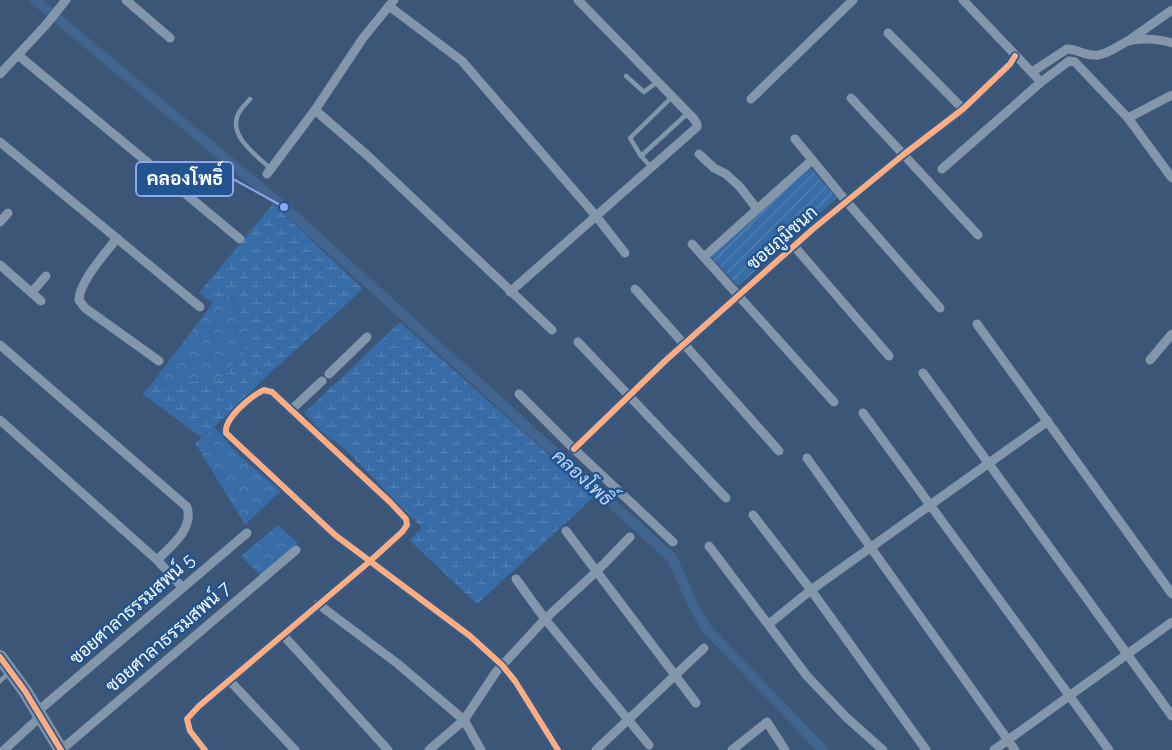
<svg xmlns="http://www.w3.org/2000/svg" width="1172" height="750" viewBox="0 0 1172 750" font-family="Raleway,Sarabun,sans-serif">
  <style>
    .forest { fill: url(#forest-crowns) }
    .wetland { fill: url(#wetland-marsh) }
    .garden { fill: url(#garden-furrows) }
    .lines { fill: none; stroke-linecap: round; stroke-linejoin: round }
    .canal { stroke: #42658f; stroke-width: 10 }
    .lane { stroke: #8396aa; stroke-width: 4.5 }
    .street { stroke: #8396aa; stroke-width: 9 }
    .secondary { stroke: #7e91a6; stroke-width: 14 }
    .cycleway-casing { stroke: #225490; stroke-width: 9 }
    .cycleway { stroke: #ffac80; stroke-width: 6 }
    .labels { text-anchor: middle; stroke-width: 5; stroke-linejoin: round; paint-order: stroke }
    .street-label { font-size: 18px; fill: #fff; stroke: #225490 }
    .water-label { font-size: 19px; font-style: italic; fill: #bfd8f3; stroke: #225490 }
    .leader { fill: none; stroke: #8ea6ec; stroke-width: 2 }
    .callout-dot { fill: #8ea6ec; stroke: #225490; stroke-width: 2 }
    .callout { fill: #225490; stroke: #8ea6ec; stroke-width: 2 }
    .callout-label { font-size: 19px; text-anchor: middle; font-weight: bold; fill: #fff }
  </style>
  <defs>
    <pattern id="forest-crowns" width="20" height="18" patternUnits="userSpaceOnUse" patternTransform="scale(1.25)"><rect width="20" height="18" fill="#376ca6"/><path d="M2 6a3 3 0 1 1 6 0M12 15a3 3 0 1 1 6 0" fill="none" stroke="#5582b3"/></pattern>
    <pattern id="wetland-marsh" width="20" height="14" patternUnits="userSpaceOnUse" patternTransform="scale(1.25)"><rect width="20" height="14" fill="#376ca6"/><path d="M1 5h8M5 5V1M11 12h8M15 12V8" fill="none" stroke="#5582b3"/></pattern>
    <pattern id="garden-furrows" width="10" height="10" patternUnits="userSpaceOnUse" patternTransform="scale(1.25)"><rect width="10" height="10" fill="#376ca6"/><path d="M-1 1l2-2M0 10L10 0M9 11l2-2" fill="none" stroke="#5582b3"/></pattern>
  </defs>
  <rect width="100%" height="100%" fill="#3b5677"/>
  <g class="forest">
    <polygon points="229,295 243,315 245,351 222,378 150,386 213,303"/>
    <polygon points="214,427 241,457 281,491 245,525 195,443"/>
    <polygon points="278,525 298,543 260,575 241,556"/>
  </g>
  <g class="wetland">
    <polygon points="273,204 363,289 266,377 214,427 201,437 143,394 150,386 222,378 245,351 243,315 230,295 213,303 199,293"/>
    <polygon points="400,322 595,496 477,604 409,540 422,528 346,450 321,431 304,413"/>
  </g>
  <polygon class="garden" points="810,167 837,198 738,286 711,257"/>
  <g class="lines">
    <polyline class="canal" points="35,0 284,207 672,558 693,605 707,629 823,750"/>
    <g class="lane">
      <polyline points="626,76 644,92 657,82"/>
      <path d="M250 99C247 103 243 106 240 111 225 134 256 155 271 169"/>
      <polyline points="641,156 688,113"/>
      <polyline points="651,167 641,156 630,138 673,96"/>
      <polyline points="0,681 10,672"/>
    </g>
    <g class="street">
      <polyline points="126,0 170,38"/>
      <polyline points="963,0 1041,82 1069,61 1075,62 1128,118 1172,178"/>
      <polyline points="389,6 462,61 596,216 625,253"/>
      <polyline points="888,33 963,109"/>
      <polyline points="1128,41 1172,10"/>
      <polyline points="18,55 240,239"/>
      <path d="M1032 72 1067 49C1078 49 1087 57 1098 55 1108 54 1116 47 1126 42 1138 37 1160 39 1172 43"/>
      <polyline points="0,74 45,26 66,0"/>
      <polyline points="851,98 978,235"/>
      <polyline points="751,99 853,0"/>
      <polyline points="315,110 368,156 552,330"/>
      <polyline points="1128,118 1172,95"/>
      <polyline points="795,139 846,201 940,308"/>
      <polyline points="0,142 200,307"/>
      <polyline points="699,154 714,168 726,174 740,187 757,209"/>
      <polyline points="942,169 1041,82"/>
      <polyline points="267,174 315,110 363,38 394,0"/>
      <polyline points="0,222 8,213"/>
      <path d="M117 238C105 254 79 282 79 300L85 308 159 361"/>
      <polyline points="692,244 834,402"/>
      <polyline points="794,246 889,356"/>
      <polyline points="704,257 812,160"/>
      <polyline points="0,265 41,301"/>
      <polyline points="635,289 779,451"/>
      <polyline points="32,292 46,276"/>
      <polyline points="510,292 697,127 697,124 694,119 578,0"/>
      <polyline points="977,324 1172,594"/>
      <polyline points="578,342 726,498"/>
      <path d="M0 345 187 507C194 529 171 546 157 560"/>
      <polyline points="1150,360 1172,334"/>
      <polyline points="923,373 1172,716"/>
      <polyline points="329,374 367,337"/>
      <polyline points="519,394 574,449 673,542"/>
      <polyline points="291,410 322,381"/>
      <polyline points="863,413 1109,750"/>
      <polyline points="0,420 157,560 182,587"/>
      <polyline points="574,449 665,361 813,229 903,155 963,109 1010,64 1015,56"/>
      <polyline points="807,458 1015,750"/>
      <polyline points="753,515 811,590 926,750"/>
      <polyline points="566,531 696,703"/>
      <polyline points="709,546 807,676 846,717 883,750"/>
      <polyline points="516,579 545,619 649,745"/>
      <polyline points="318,604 398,664 464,720 481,750"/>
      <polyline points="769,624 811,590 1048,421"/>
      <polyline points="283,635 388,750"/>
      <polyline points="229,680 295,750"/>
      <polyline points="38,711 247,533"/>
      <polyline points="4,750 41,716"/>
      <polyline points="61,750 296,550"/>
      <path d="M205 750 190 731 187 719 199 706 369 562 402 532 407 525 406 519 390 502 272 392 264 390C251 396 224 418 226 433L335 535 470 636 502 665 515 681 558 750"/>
      <polyline points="429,750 464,720 496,672 545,619 597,571 630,537"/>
      <polyline points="596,750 704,648"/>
      <polyline points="732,750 767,722 785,750"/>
      <polyline points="994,750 1172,622"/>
    </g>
    <polyline class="secondary" points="0,657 25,691 61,750"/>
    <defs>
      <g id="cycleway">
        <polyline points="574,449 665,361 813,229 903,155 963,109 1010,64 1015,56"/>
        <polyline points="0,657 25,691 61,750"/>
        <path d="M205 750 190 731 187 719 199 706 369 562 402 532 407 525 406 519 390 502 272 392 264 390C251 396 224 418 226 433L335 535 470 636 502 665 515 681 558 750"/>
      </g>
    </defs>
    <use href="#cycleway" class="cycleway-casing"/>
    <use href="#cycleway" class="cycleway"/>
  </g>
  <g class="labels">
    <g class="street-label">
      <text transform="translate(782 238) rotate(-41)" y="6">ซอยภูมิชนก</text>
      <text transform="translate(132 609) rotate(-41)" y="6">ซอยศาลาธรรมสพน์ 5</text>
      <text transform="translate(168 637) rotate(-41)" y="6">ซอยศาลาธรรมสพน์ 7</text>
    </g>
    <g class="water-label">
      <text transform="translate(583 477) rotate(42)" y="7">คลองโพธิ์</text>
    </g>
  </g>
  <path class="leader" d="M284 207L233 179"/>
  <circle class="callout-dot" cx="284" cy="207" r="5"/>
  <rect class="callout" x="136" y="162" width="97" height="34" rx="5"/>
  <g class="callout-label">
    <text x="185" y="185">คลองโพธิ์</text>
  </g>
</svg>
